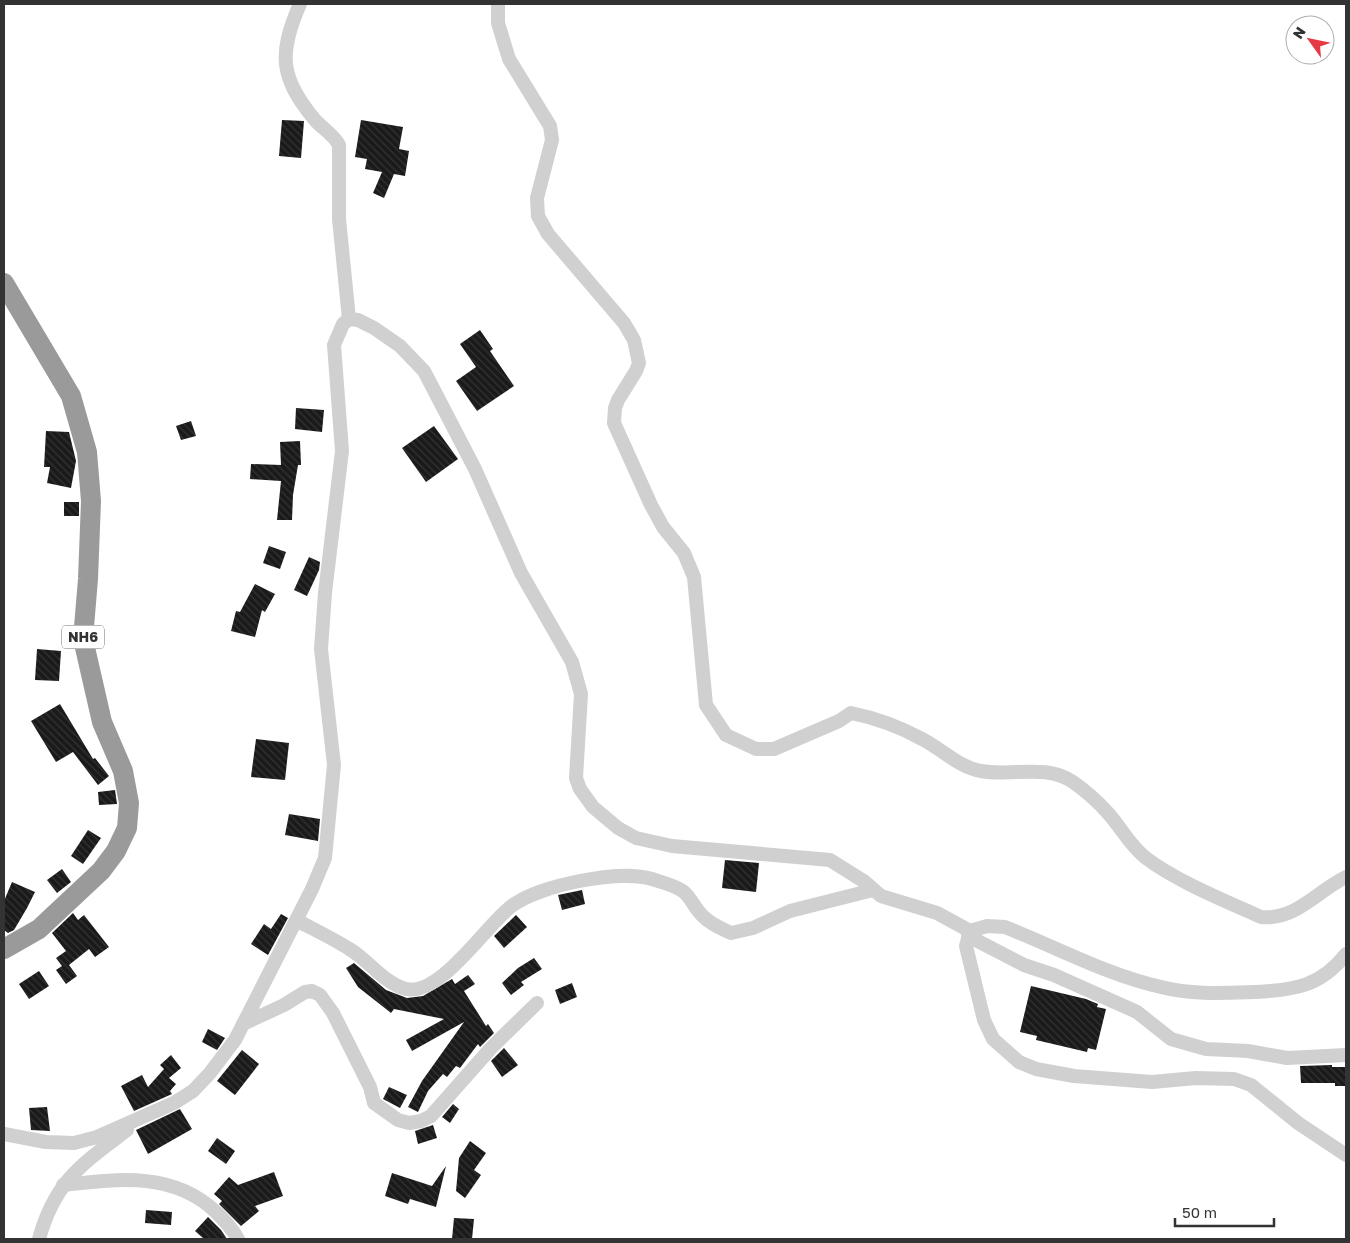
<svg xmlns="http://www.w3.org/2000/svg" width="1350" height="1243" viewBox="0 0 1350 1243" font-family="'Golos Text',sans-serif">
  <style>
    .building { fill: url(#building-back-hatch) }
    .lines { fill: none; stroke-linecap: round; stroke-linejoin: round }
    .minor { stroke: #d0d0d0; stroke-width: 14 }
    .highway { stroke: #9a9a9a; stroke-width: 20 }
    .labels { text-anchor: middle; stroke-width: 5; stroke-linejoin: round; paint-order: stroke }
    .shield { fill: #fff; stroke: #707070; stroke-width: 1 }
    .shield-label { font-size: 14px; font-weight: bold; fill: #333 }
  </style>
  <defs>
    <pattern id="building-back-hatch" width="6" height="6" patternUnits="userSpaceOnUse" patternTransform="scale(1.25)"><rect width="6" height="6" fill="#1a1a1a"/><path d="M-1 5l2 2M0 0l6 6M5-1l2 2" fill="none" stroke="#333"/></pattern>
  </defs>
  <rect width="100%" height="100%" fill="#fff"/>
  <g class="building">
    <polygon points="282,120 304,121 301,158 279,156"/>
    <polygon points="361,120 403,127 399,149 409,151 405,176 394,174 384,198 373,193 382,172 365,169 367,159 355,157"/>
    <polygon points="480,330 493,349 490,351 514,386 477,411 456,381 476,367 460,344"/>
    <polygon points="296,408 324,410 322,432 295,429"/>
    <polygon points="191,421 196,436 181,440 176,426"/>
    <polygon points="434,426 458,459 426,482 402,448"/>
    <polygon points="46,431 69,432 76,461 71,488 47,483 50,467 44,467"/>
    <polygon points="300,441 301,465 298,465 293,495 292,520 277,520 281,481 250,479 251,464 281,465 280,442"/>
    <rect x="64" y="502" width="15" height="14"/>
    <polygon points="269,546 286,552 280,569 263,563"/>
    <polygon points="309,557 320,562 319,570 307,596 294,590"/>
    <polygon points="255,584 275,594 265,612 262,610 255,637 231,631 236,611 240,612"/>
    <polygon points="37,649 61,651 59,681 35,680"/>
    <polygon points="60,704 93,759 95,758 109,776 98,785 73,752 56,762 31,721"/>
    <polygon points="256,739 289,743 285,780 251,777"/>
    <polygon points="115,790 117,804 99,805 98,792"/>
    <polygon points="289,814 320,819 318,841 285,835"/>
    <polygon points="88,830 101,838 83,864 71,856"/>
    <polygon points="725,860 759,863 756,892 722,888"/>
    <polygon points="62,869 71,882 57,893 47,880"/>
    <polygon points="12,882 35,892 27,908 14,930 8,933 4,930 4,901"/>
    <polygon points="582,890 585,904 562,910 558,895"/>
    <polygon points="73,913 78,920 84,915 109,947 95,957 89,949 69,965 77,976 66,984 56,970 62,966 56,958 66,951 52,933"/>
    <polygon points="281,914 288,918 268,955 251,944 264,924 271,929"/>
    <polygon points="516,915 527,927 504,948 494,936"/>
    <polygon points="534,958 542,969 521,982 524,985 511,995 502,983 518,968"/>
    <polygon points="354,963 386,990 407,998 423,996 452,979 455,984 468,975 475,984 464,991 486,1026 488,1024 494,1033 480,1047 478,1044 460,1068 456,1066 447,1077 443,1074 428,1091 418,1112 408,1107 422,1081 464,1022 412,1051 406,1040 444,1019 394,1009 391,1013 358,987 346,968"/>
    <polygon points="39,971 49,986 29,999 19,984"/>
    <polygon points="572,983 577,997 560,1004 555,990"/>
    <polygon points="1031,986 1086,999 1098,1004 1097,1007 1106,1009 1096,1050 1088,1048 1087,1052 1036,1040 1037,1036 1020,1032"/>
    <polygon points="208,1029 225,1038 217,1050 202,1042"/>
    <polygon points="504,1048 518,1065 502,1077 491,1061"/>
    <polygon points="242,1050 259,1064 235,1095 217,1081"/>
    <polygon points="171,1055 181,1068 169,1078 176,1084 170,1091 172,1094 134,1111 121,1086 142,1075 148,1087 164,1069 160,1065"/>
    <polygon points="1332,1065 1332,1067 1346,1067 1346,1086 1335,1086 1335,1083 1301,1083 1300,1066"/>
    <polygon points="389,1087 407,1095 400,1108 383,1099"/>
    <polygon points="453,1104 459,1109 450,1123 442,1117"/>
    <polygon points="47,1107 50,1131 31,1130 29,1108"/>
    <polygon points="180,1109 192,1129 148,1154 136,1130"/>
    <polygon points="433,1125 437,1138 418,1144 415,1131"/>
    <polygon points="217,1138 235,1151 226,1164 208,1151"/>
    <polygon points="470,1141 486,1153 474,1170 481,1175 465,1198 456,1191 459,1158"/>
    <polygon points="446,1166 436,1207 410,1199 408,1204 385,1196 392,1173 432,1186"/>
    <polygon points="274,1172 283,1196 255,1206 259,1211 241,1226 219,1204 222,1201 214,1194 229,1177 238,1185"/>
    <polygon points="146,1210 172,1212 171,1225 145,1223"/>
    <polygon points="208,1217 221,1230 227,1239 204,1239 195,1231"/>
    <polygon points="454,1218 474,1219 472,1239 452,1239"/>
  </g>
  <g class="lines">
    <g class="minor">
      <path d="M300 4C278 54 280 78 315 120 323 129 333 134 339 145V219L349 319"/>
      <path d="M498 4V23L509 59 550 126 552 140 537 198 538 216 548 234 624 323 634 340 639 363 636 371 618 400 615 408 614 423 651 505 663 527 684 553 694 577 706 705 726 735 756 749H774L839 721 851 713C876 718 900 727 922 739 942 749 958 767 981 771 1013 777 1045 763 1073 782 1086 791 1097 801 1107 812 1121 827 1130 846 1146 858 1176 881 1226 901 1261 917 1295 921 1317 891 1346 877"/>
      <path d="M298 921C315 930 334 939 351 950 369 961 385 984 406 989 441 997 488 922 513 905 541 885 620 869 652 879 661 882 677 886 684 892 692 899 696 911 705 918 712 925 723 929 731 933L753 928 790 911 873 890"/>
      <polyline points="968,936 1024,965 1054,975 1137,1012 1171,1039 1206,1049 1248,1051 1287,1058 1346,1055"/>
      <path d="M1346 954C1321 986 1295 990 1256 992 1224 993 1192 995 1161 987 1107 975 1056 947 1005 927L987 926 970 931 966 946 984 1020 993 1039 1019 1062 1036 1069 1074 1076 1152 1082 1196 1078 1234 1079 1251 1085 1298 1123 1346 1155"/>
      <polyline points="243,1024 284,1005 305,992 312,991 320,995 333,1013 370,1087 374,1103 398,1120 409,1123 421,1121 431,1116 491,1048 537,1003"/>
      <polyline points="4,1134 46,1142 74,1143 97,1137 174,1103 193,1091 210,1073 235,1040 312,889 325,858 334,765 321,649 325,593 342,451 334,345 343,324 349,319 358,320 374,328 400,346 424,371 475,469 521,573 572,662 581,694 576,778 580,789 593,807 618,828 636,838 672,846 830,860 865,882 881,896 937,913 970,931"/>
      <path d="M63 1185C117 1179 173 1171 216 1212 225 1221 232 1228 238 1239"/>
      <path d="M39 1239C55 1181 82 1164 127 1130"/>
    </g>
    <polyline class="highway" points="4,283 71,396 87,452 91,501 88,579 83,639 102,722 123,771 129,803 127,828 116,851 101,871 39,929 4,949"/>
  </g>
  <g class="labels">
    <rect class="shield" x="62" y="625.5" width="42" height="23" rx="4"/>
    <g class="shield-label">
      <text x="83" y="642">NH6</text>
    </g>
  </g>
  <rect width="1350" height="1243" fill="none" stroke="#333333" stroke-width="10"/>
  <g transform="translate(1310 40) rotate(303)"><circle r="24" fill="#ffffff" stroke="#adadad"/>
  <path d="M0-4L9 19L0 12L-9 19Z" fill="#e63946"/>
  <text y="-8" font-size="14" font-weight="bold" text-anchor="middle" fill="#333333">N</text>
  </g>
  <path d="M1175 1218v8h99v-8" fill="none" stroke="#333333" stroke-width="2.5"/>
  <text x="1182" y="1218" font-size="15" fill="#333333" stroke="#ffffff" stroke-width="4" paint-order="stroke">50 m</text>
</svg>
